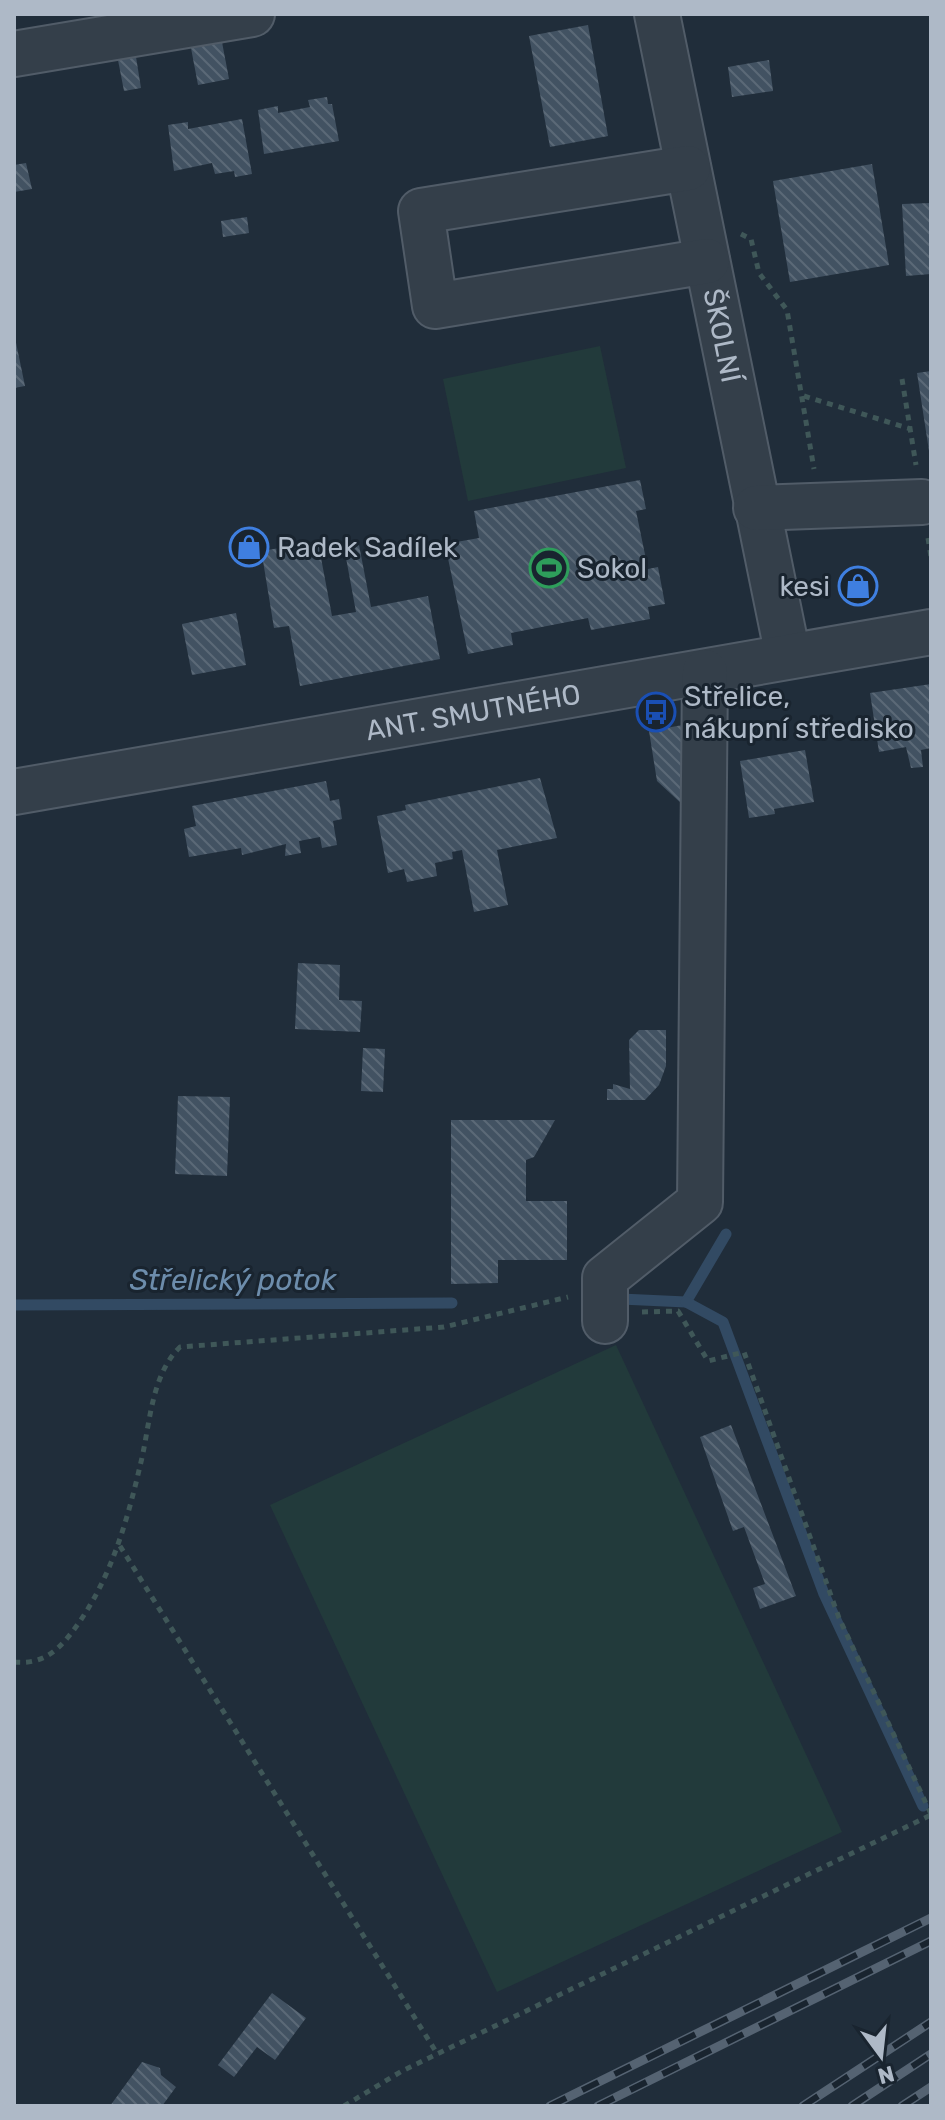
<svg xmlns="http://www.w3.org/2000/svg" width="945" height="2120" viewBox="0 0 945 2120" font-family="Rubik,sans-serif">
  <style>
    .green { fill: #223a3b }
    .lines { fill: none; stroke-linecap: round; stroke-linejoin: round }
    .stream { stroke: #324a63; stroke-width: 11 }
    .building { fill: url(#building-back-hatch) }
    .minor-casing { stroke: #515c68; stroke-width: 48 }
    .path { stroke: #3f5758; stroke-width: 5; stroke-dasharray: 6 6; stroke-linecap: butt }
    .minor { stroke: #343f4a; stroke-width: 44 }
    .rail-casing { stroke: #556372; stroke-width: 9 }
    .rail { stroke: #19242f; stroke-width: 6; stroke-dasharray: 18; stroke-linecap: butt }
    .labels { text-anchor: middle; stroke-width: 6; stroke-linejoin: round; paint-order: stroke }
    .street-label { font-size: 28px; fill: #aeb9c7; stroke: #19242f }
    .poi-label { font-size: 28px; fill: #aeb9c7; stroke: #19242f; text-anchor: start }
    .water-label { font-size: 30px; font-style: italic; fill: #6d8dac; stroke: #19242f }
  </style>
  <defs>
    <pattern id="building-back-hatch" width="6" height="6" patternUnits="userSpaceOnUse" patternTransform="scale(2)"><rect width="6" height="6" fill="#425262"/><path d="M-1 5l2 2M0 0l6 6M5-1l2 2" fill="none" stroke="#5b6977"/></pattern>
  </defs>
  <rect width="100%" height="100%" fill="#202d3a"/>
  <g class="green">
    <polygon points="600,346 626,468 468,501 443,379"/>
    <polygon points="616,1345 842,1832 497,1992 270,1505"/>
  </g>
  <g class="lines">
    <g class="stream">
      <polyline points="621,1299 686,1302 726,1234"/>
      <polyline points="686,1302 723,1322 824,1594 923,1806"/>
      <polyline points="14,1305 452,1303"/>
    </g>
  </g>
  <g class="building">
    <polygon points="588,25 608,136 550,147 529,36"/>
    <polygon points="222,42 229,79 198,85 191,48"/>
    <polygon points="136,57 141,88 124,91 118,60"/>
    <polygon points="769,60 773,91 732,97 728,67"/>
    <polygon points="327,97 328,104 332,104 339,141 264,154 258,110 278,106 278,113 310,107 308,100"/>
    <polygon points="242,119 252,174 235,177 234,171 215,174 212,163 174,171 168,125 188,122 188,129"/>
    <polygon points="26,163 32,189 14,192 14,165"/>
    <polygon points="872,164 889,265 790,282 773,181"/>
    <polygon points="931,203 931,274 906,276 902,204"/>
    <polygon points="247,217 249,233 223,237 221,221"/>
    <polygon points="14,333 25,386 14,388"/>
    <polygon points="931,371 931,451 929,451 917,373"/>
    <polygon points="640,480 646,509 636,511 648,569 658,567 665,604 648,607 650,619 591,630 588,618 511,633 513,645 468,654 445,544 479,538 474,511"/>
    <polygon points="257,529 261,551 318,542 332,616 356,612 344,547 359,545 371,607 428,596 440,659 300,686 289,626 274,628 263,561 245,564 244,559 239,560 235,533"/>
    <polygon points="236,613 246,665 192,675 182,624"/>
    <polygon points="931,684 931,748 921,750 923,767 911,768 906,747 879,752 870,693"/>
    <polygon points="694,723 683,805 657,781 649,731"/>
    <polygon points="805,750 814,802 774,809 775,814 749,818 740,761"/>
    <polygon points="540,778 557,838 497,850 508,905 474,912 462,850 452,852 453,859 435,863 437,876 407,882 404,869 388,873 377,816 406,810 405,805"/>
    <polygon points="326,781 330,801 339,799 342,819 333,821 337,845 322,848 320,837 299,841 301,853 285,856 286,844 242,855 241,848 189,857 184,829 196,826 192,806"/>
    <polygon points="298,963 340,965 339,1000 362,1001 360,1032 295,1029"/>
    <polygon points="639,1030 666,1030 666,1066 659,1085 645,1100 607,1100 607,1089 613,1089 613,1084 630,1089 629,1040"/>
    <polygon points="363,1048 385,1049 383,1092 361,1091"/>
    <polygon points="178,1096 230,1097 227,1176 175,1174"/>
    <polygon points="451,1120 555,1120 534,1157 526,1160 526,1201 567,1201 567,1260 498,1260 498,1283 451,1284"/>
    <polygon points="731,1425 796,1596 760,1609 753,1588 765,1584 744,1527 733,1531 700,1437"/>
    <polygon points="272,1993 306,2018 275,2060 257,2047 234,2077 218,2065"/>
    <polygon points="142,2062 160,2068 161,2075 176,2087 162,2106 110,2106"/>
  </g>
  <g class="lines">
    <defs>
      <g id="minor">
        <path id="s1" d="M657 14 788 656"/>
        <polyline points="14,54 252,14"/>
        <polyline points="688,168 421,211 435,306 707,261"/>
        <polyline points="756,508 922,502"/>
        <path id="s2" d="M14 792 931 632"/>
        <polyline points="605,1321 605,1278 700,1202 705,672"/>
      </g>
    </defs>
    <use href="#minor" class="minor-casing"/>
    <g class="path">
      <polyline points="741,234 751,239 759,273 787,310 814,469"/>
      <polyline points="902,379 916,465"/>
      <polyline points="804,396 911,429"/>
      <polyline points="928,538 931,557"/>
      <polyline points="642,1312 678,1311 708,1361 744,1352 839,1618 931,1814"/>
      <polyline points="120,1546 438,2055"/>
      <path d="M14 1662C45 1665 60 1649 78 1624 111 1577 127 1522 140 1466 150 1428 150 1376 180 1347L444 1327 568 1297"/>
      <polyline points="344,2106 402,2071 931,1815"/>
    </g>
    <use href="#minor" class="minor"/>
    <defs>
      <g id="rail">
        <polyline points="550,2106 931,1918"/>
        <polyline points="598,2106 931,1941"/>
        <polyline points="803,2106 931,2022"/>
        <polyline points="852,2106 931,2054"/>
        <polyline points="902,2106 931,2087"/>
      </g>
    </defs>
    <use href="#rail" class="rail-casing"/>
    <use href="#rail" class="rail"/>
  </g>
  <defs>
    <symbol id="shop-ring" viewBox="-11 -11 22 22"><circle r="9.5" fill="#19242f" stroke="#3f7fe0" stroke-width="1.5"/><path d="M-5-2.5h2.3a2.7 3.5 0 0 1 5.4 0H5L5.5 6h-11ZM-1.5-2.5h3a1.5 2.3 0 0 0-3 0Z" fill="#3f7fe0"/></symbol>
    <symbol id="stadium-ring" viewBox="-11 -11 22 22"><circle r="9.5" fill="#19242f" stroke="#2e9e5b" stroke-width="1.5"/><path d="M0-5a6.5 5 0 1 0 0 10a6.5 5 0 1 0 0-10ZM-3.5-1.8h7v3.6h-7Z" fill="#2e9e5b"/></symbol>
    <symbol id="bus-ring" viewBox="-11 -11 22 22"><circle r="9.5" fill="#19242f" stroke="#1a4fb4" stroke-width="1.5"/><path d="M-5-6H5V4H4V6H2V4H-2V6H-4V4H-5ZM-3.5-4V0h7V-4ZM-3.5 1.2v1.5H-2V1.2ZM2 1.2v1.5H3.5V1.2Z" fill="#1a4fb4"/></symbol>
  </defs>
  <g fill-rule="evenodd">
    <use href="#shop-ring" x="227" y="525" width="44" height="44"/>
    <use href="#stadium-ring" x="527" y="546" width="44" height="44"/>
    <use href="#shop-ring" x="836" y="564" width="44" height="44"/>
    <use href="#bus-ring" x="634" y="690" width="44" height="44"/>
  </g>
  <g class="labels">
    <g class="street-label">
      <text dy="10" stroke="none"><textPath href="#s1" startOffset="328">ŠKOLNÍ</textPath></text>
      <text dy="10" stroke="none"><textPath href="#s2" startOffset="466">ANT. SMUTNÉHO</textPath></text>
    </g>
    <g class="poi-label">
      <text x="277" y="557">Radek Sadílek</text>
      <text x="577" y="578">Sokol</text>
      <text x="830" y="596" text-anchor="end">kesi</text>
      <text x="684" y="706">Střelice,<tspan x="684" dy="32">nákupní středisko</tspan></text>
    </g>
    <g class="water-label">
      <text x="233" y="1290">Střelický potok</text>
    </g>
  </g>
  <rect width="945" height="2120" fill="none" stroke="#aeb9c7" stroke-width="32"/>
  <g transform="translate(881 2056) rotate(165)" stroke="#19242f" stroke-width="6" paint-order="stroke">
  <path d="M0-6L14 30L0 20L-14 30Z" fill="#aeb9c7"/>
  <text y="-12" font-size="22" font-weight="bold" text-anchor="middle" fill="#aeb9c7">N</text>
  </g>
</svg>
